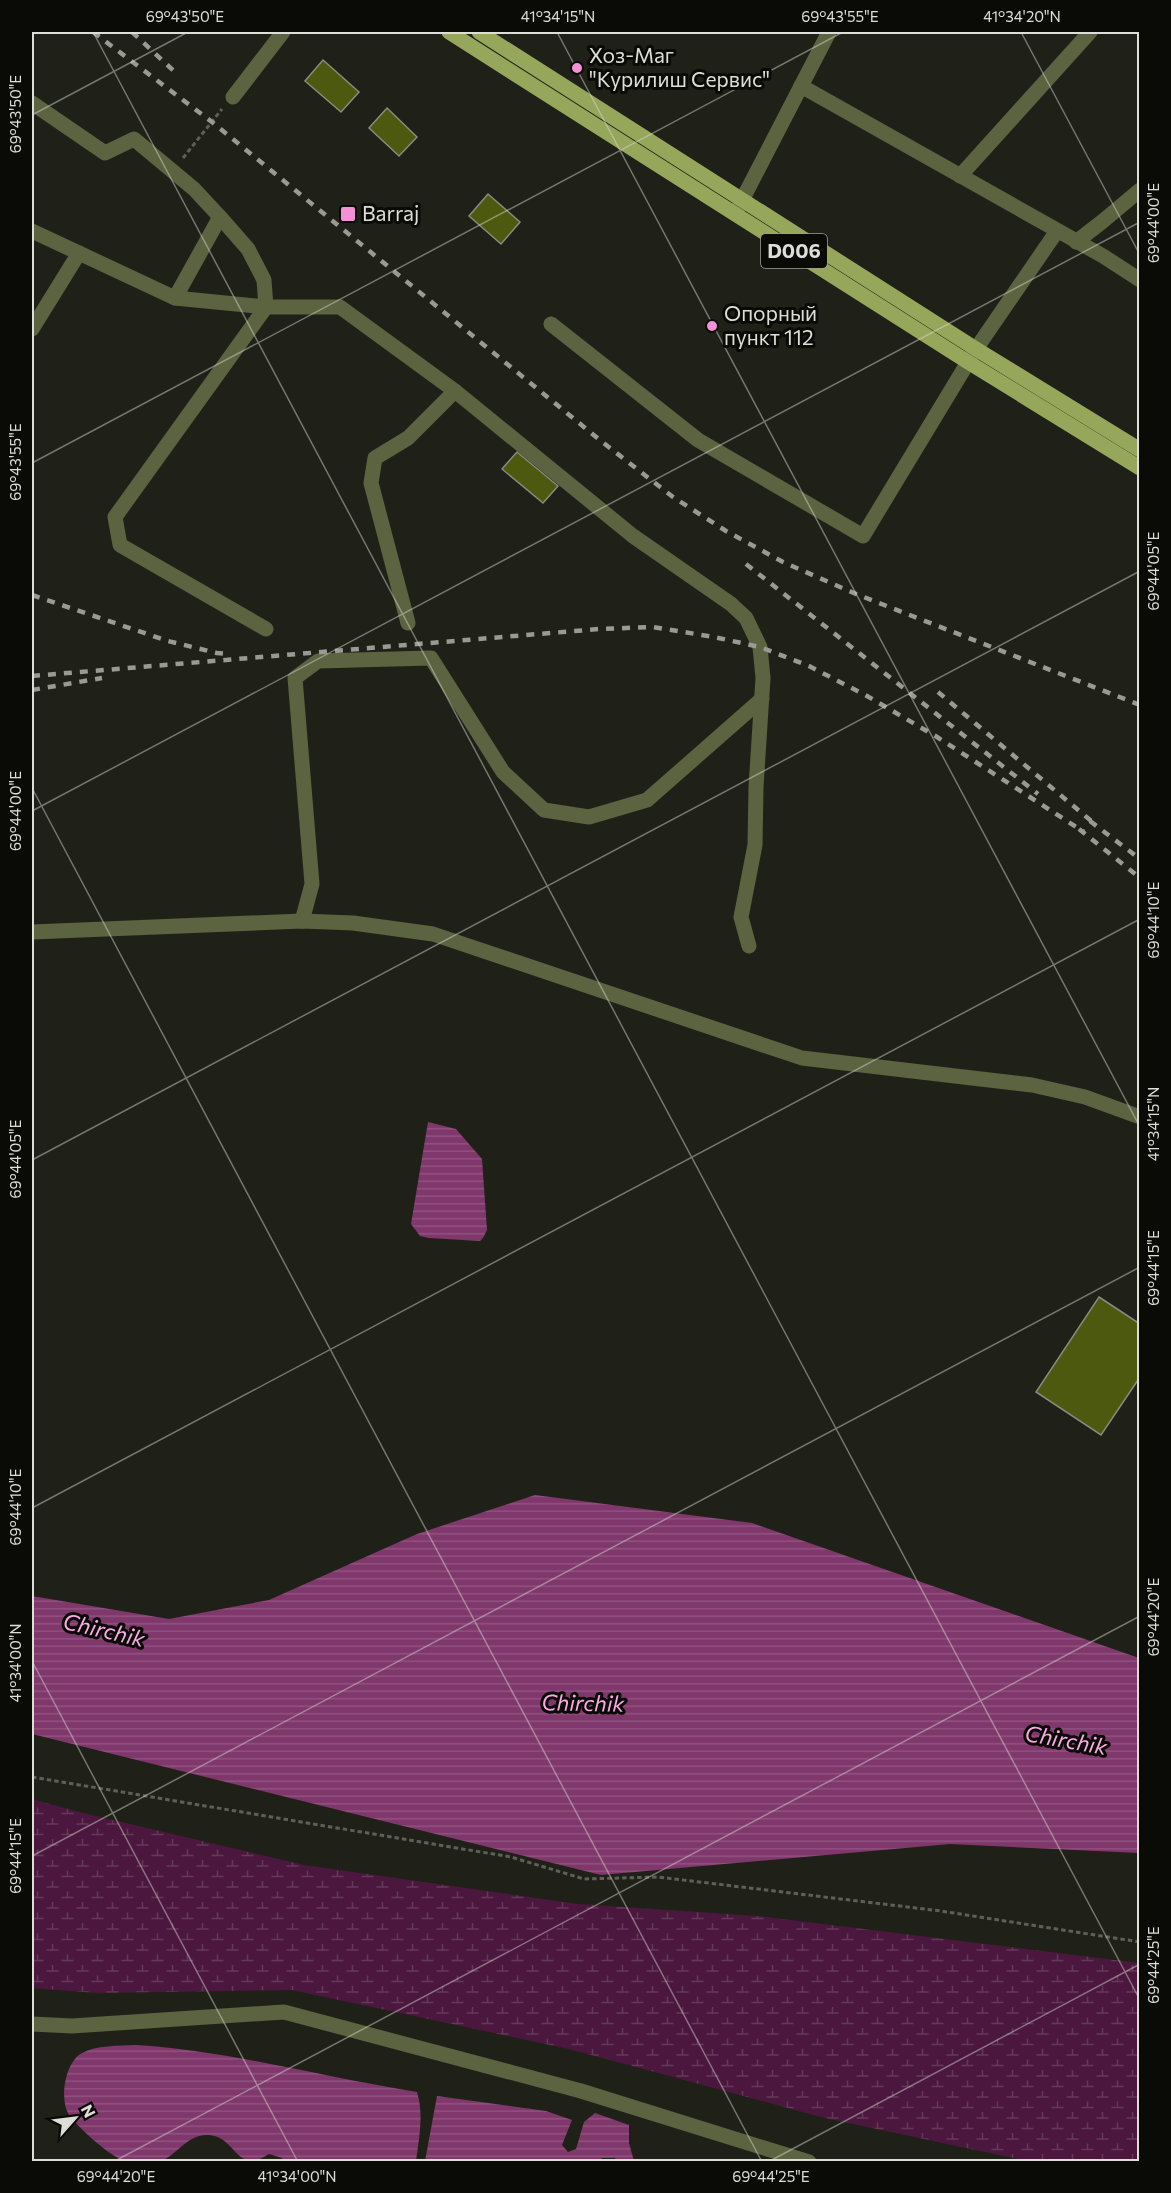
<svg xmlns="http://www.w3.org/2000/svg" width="1171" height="2193" viewBox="0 0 1171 2193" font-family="Commissioner,sans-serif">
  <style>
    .wetland { fill: url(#wetland-marsh) }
    .water { fill: url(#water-rules) }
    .building { fill: #4d590e; stroke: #888b80; stroke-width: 1.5 }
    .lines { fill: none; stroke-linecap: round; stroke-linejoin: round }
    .path { stroke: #5e6058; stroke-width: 3; stroke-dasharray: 4.5 3; stroke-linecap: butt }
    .minor { stroke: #5b6340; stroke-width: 15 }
    .major { stroke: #96a65a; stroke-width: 15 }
    .rail { stroke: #989a93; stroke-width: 4.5; stroke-dasharray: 8 8; stroke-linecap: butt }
    .ticks { fill: none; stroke: #ddded8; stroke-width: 1.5; stroke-opacity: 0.45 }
    .poi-dot { fill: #f291d6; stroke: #0a0a07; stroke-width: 2 }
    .labels { text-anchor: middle; stroke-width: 6; stroke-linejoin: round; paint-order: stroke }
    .shield { fill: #0a0a07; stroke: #9e9e99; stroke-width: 1.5 }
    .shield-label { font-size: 20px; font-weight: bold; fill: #ddded8 }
    .poi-label { font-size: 21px; fill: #ddded8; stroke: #0a0a07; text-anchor: start }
    .water-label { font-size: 22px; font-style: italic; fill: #fdabe5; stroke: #0a0a07 }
    .neatline { fill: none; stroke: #ddded8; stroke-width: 2 }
    .ticks-label { font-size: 15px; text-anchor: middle; fill: #ddded8 }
  </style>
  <defs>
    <pattern id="wetland-marsh" width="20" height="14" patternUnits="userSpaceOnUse" patternTransform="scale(1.5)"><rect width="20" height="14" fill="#4b173e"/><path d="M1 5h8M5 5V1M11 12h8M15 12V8" fill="none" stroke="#643859"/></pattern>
    <pattern id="water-rules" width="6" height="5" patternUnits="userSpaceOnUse" patternTransform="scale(1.5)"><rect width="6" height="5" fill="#7f376c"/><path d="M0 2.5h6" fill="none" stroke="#915480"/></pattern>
  </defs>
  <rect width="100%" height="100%" fill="#1f2118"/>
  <polygon class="wetland" points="32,1799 75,1811 304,1865 578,1904 757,1916 1139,1963 1139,2161 1027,2161 825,2118 569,2049 292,1990 97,1993 32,1988"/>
  <g class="water">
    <polygon points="428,1122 456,1129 482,1159 487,1230 483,1238 480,1241 429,1238 420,1236 411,1224"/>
    <polygon points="535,1495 752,1523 1139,1658 1139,1853 950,1844 601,1875 32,1734 32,1596 169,1619 269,1600 417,1534"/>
    <path d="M136 2045C231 2051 323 2077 417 2092 424 2115 419 2138 416 2161H283L282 2158 269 2154C235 2176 237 2136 208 2135 187 2134 176 2156 161 2161 156 2163 130 2163 125 2161 110 2157 78 2127 69 2115 59 2099 65 2062 82 2053 96 2045 119 2046 136 2045Z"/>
    <polygon points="437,2096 546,2111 572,2120 562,2145 568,2152 576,2149 584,2122 595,2113 629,2125 629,2143 634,2161 617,2161 615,2158 602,2158 599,2162 425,2161"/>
  </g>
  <g class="building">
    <polygon points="323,60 359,92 341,112 305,81"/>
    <polygon points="387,108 417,137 399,156 369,128"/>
    <polygon points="488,194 520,222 501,244 469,216"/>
    <polygon points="517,452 558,486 543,503 502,469"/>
    <polygon points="1099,1297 1140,1324 1140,1377 1101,1435 1036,1392"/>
  </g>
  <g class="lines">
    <g class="path">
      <polyline points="183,158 222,109"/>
      <polyline points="32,1777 511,1857 584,1879 658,1877 941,1911 1140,1942"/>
    </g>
    <g class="minor">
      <polyline points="801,86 1103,256 1140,280"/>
      <polyline points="233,97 283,32"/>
      <polyline points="32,103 105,153 134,139 194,189 220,217 175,298"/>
      <polyline points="960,176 1090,32"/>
      <polyline points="737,210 829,32"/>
      <polyline points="220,217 248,249 264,280 266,307 115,517 120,545 266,629"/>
      <polyline points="32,231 175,298 266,307 340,307 455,391 633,536 731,604 746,618 760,647 763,678 756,787 755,845 741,917 749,946"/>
      <polyline points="1076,242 1103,221 1140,190"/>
      <polyline points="551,324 698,440 863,536 976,349 1057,231"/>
      <polyline points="32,329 79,253"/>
      <polyline points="408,623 371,483 375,458 408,438 455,391"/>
      <polyline points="302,921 312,884 295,678 318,661 431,658 503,772 544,810 589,817 647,800 762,699"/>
      <polyline points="32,932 302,921 353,923 433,934 802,1058 1032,1085 1085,1097 1140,1117"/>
      <polyline points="32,2024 72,2026 284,2012 581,2091 809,2162"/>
    </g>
    <g class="major">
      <polyline points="449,32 968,362 1140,468"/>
      <polyline points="479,32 976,349 1140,450"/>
    </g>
    <g class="rail">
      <polyline points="93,32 212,122 601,441 673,497 726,531 783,562 856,594 1140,705"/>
      <polyline points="132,32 177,74"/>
      <polyline points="746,564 1038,794"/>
      <polyline points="32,595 168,641 217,653 230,654"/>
      <polyline points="32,676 599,629 653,627 714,637 760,647 809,666 867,696 937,737 1084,832"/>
      <polyline points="32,690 102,678"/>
      <polyline points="938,692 1096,825"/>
      <polyline points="1090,821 1140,859"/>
      <polyline points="1079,829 1140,878"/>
    </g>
  </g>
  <path class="ticks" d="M93 32 1140 2000M557 32 1140 1127M1021 32 1140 255M32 115 188 32M32 463 843 32M32 788 762 2162M32 811 1140 222M32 1160 1140 571M32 1508 1140 919M32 1661 298 2162M32 1856 1140 1267M113 2162 1140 1616M768 2162 1140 1964"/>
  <g class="poi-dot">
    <circle cx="577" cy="68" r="6"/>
    <rect x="340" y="206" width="16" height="16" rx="3"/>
    <circle cx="712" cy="326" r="6"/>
  </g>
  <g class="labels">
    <rect class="shield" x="761" y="234" width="66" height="34" rx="4.5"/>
    <g class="shield-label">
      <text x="794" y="258">D006</text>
    </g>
    <g class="poi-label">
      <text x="589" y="63">Хоз-Маг<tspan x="589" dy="24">"Курилиш Сервис"</tspan></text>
      <text x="362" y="221">Barraj</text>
      <text x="724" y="321">Опорный<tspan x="724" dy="24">пункт 112</tspan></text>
    </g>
    <g class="water-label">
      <text transform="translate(104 1630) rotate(13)" y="8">Chirchik</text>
      <text transform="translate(583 1703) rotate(1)" y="8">Chirchik</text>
      <text transform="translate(1066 1740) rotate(10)" y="8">Chirchik</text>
    </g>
  </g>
  <rect width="1171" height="2193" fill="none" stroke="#0a0a07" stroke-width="66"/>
  <g transform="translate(75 2118) rotate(62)" stroke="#0a0a07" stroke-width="4.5" paint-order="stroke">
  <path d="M0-4.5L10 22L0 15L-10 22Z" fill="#ddded8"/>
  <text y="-9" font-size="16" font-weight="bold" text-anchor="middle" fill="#ddded8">N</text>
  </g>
  <rect x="33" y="33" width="1105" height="2127" class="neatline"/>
  <g class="ticks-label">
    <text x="185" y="22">69°43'50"E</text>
    <text x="558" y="22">41°34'15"N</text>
    <text x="840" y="22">69°43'55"E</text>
    <text x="1022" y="22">41°34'20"N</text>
    <text transform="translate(16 114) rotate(-90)" y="5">69°43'50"E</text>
    <text transform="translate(1154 223) rotate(-90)" y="5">69°44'00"E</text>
    <text transform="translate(16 462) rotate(-90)" y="5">69°43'55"E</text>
    <text transform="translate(1154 571) rotate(-90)" y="5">69°44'05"E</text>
    <text transform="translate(16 811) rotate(-90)" y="5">69°44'00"E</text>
    <text transform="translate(1154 920) rotate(-90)" y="5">69°44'10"E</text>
    <text transform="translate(1154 1124) rotate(-90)" y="5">41°34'15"N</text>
    <text transform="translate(16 1159) rotate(-90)" y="5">69°44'05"E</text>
    <text transform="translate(1154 1268) rotate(-90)" y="5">69°44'15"E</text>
    <text transform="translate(16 1507) rotate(-90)" y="5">69°44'10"E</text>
    <text transform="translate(1154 1617) rotate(-90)" y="5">69°44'20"E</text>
    <text transform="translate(16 1663) rotate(-90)" y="5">41°34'00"N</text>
    <text transform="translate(16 1856) rotate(-90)" y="5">69°44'15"E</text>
    <text transform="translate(1154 1965) rotate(-90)" y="5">69°44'25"E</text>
    <text x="116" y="2182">69°44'20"E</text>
    <text x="297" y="2182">41°34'00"N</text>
    <text x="771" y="2182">69°44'25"E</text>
  </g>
</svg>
